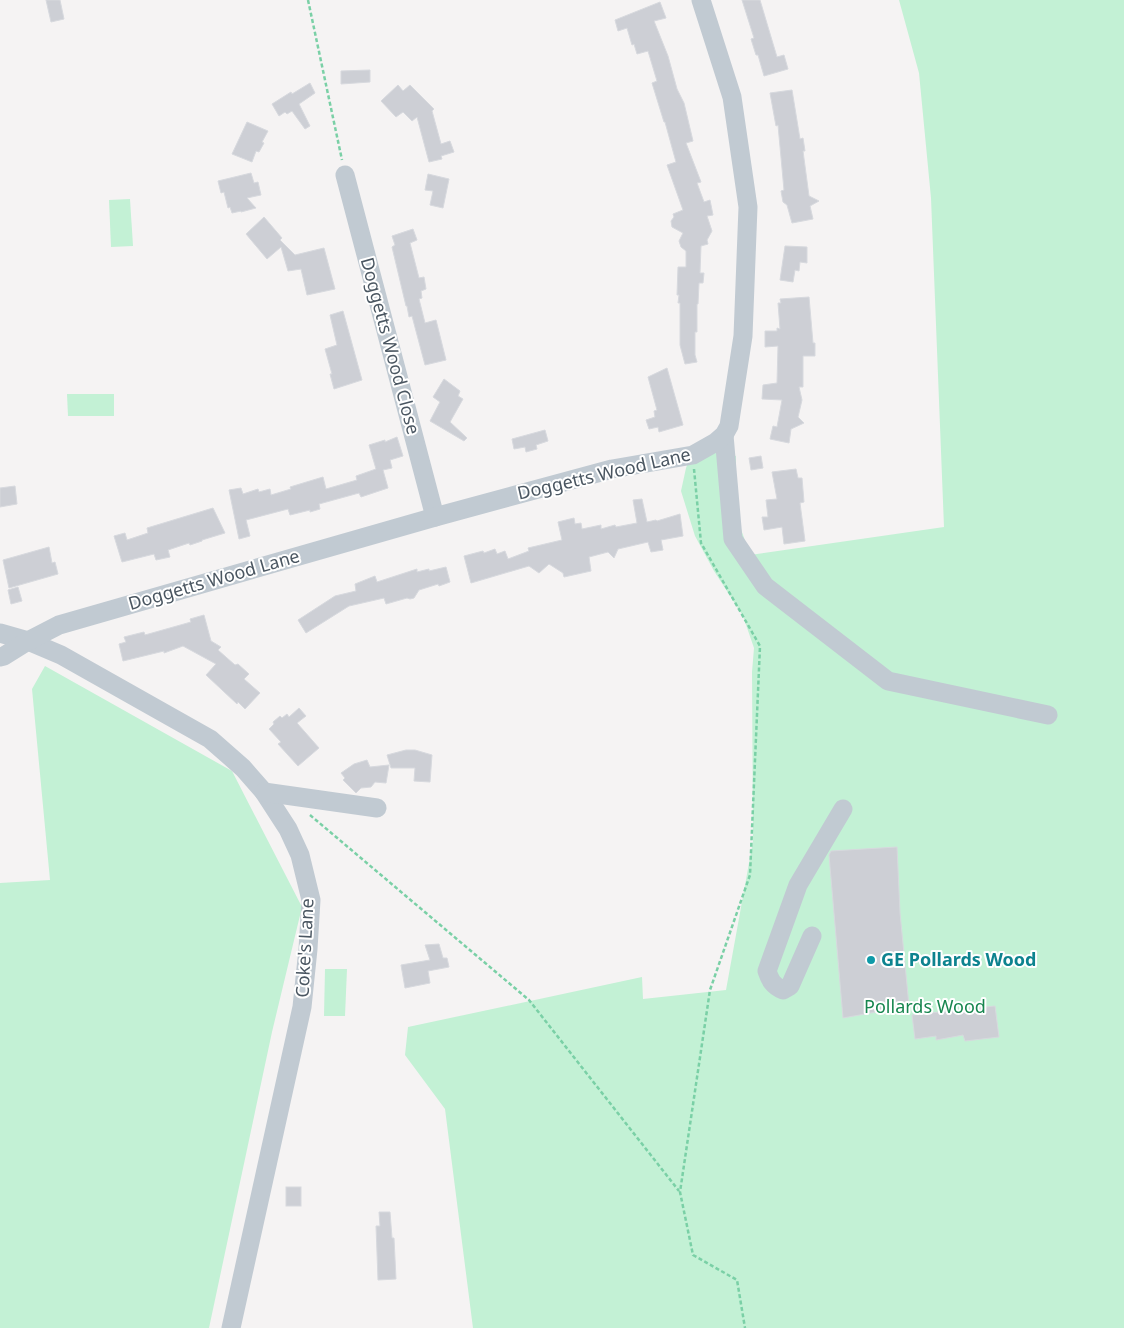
<svg xmlns="http://www.w3.org/2000/svg" width="1124" height="1328" viewBox="0 0 1124 1328" font-family="'Noto Sans',sans-serif">
  <style>
    .green { fill: #c3f1d5 }
    .building { fill: #cdcfd5; stroke: #d7d9de }
    .lines { fill: none; stroke-linecap: round; stroke-linejoin: round }
    .path { stroke: #7ad0a6; stroke-width: 2.5; stroke-dasharray: 4 2.5; stroke-linecap: butt }
    .minor { stroke: #c1cad2; stroke-width: 19 }
    .culture-dot { fill: #0f9aa8; stroke: #fff; stroke-width: 2 }
    .labels { text-anchor: middle; stroke-width: 4; stroke-linejoin: round; paint-order: stroke }
    .street-label { font-size: 18px; fill: #4a5661; stroke: #fff }
    .culture-label { font-size: 18px; font-weight: bold; fill: #0d838f; stroke: #fff; text-anchor: start }
    .park-label { font-size: 18px; fill: #17864f; stroke: #fff }
  </style>
  <rect width="100%" height="100%" fill="#f5f3f3"/>
  <g class="green">
    <polygon points="899,0 1124,0 1124,1328 473,1328 445,1109 405,1055 408,1027 642,977 643,999 726,990 753,841 752,672 754,648 743,616 714,571 695,536 681,491 686,468 689,460 716,451 736,456 736,515 750,555 944,527 931,198 919,73"/>
    <polygon points="130,199 133,246 111,247 109,200"/>
    <polygon points="67,394 114,394 114,416 68,416"/>
    <polygon points="45,666 232,771 302,907 272,1032 209,1328 0,1328 0,883 50,880 32,689"/>
    <polygon points="325,969 347,969 345,1016 324,1016"/>
  </g>
  <g class="building">
    <polygon points="46,0 60,0 64,19 51,22"/>
    <polygon points="742,0 760,0 777,57 784,55 788,69 764,76 758,55 756,55 751,39 754,38"/>
    <polygon points="660,2 666,18 654,21 668,56 677,89 684,103 693,141 686,143 701,182 697,183 704,202 710,200 713,215 707,216 712,231 707,240 708,244 701,246 700,273 704,273 703,283 699,283 698,304 697,304 697,332 695,332 695,355 697,362 685,364 680,345 680,303 678,303 679,295 677,295 678,267 686,267 686,251 681,247 679,241 683,233 672,227 671,221 674,217 673,214 683,210 667,165 676,162 665,122 664,122 652,83 657,81 648,51 637,54 634,44 632,45 627,28 618,31 615,20"/>
    <polygon points="370,70 370,82 341,84 341,71"/>
    <polygon points="310,83 315,93 299,104 310,126 305,129 292,111 287,114 285,112 279,116 272,104 291,92 292,94"/>
    <polygon points="398,85 403,91 410,85 434,109 432,111 441,144 450,141 454,152 441,156 442,159 429,162 417,117 412,121 403,112 396,117 381,101"/>
    <polygon points="792,90 800,139 803,138 805,151 803,151 809,196 819,201 810,206 813,219 792,223 787,205 783,202 781,191 784,190 778,125 776,126 770,93"/>
    <polygon points="247,122 268,131 262,142 264,143 259,152 256,151 252,162 232,154"/>
    <polygon points="251,173 254,183 258,182 261,195 247,198 256,208 241,212 241,211 232,213 230,207 228,208 224,192 221,193 218,181"/>
    <polygon points="428,174 449,179 443,208 430,205 433,191 425,190"/>
    <polygon points="264,217 282,238 280,240 295,255 324,248 335,289 307,295 301,269 288,271 281,247 267,259 246,234"/>
    <polygon points="413,229 417,240 410,243 419,278 424,277 426,289 421,291 422,298 419,299 425,323 436,320 446,360 425,365 412,316 409,317 407,306 406,306 392,247 395,245 392,236"/>
    <polygon points="785,246 807,247 807,263 800,262 799,271 795,270 793,282 780,280"/>
    <polygon points="809,297 813,343 815,343 815,356 803,356 803,387 799,387 802,400 798,417 804,423 791,429 789,443 770,439 773,426 777,427 782,400 762,399 763,385 777,383 778,346 765,347 765,331 777,331 777,328 780,329 778,303 781,303 780,299"/>
    <polygon points="343,311 362,380 334,389 330,374 332,374 325,349 337,345 330,315"/>
    <polygon points="667,368 683,425 659,432 658,427 649,429 646,420 655,417 654,411 657,410 648,377"/>
    <polygon points="444,379 460,391 458,396 463,399 450,422 467,438 464,441 430,421 440,402 433,397"/>
    <polygon points="545,430 548,441 536,445 537,449 526,452 525,447 514,449 512,439"/>
    <polygon points="397,437 403,456 390,460 392,468 383,470 388,488 361,497 359,493 319,504 320,509 310,512 310,510 290,515 288,509 246,520 250,536 239,539 229,490 241,488 243,494 258,489 259,492 270,489 271,495 291,489 290,487 323,477 326,489 357,480 356,476 376,469 369,445 385,440 385,442"/>
    <polygon points="761,456 763,468 751,470 749,458"/>
    <polygon points="796,469 798,478 802,478 804,502 800,503 805,541 784,544 782,527 764,530 762,517 768,517 766,500 777,499 772,472"/>
    <polygon points="15,486 17,504 0,507 0,488"/>
    <polygon points="642,499 647,522 656,520 657,521 680,514 683,536 661,540 663,550 651,552 648,542 618,549 614,558 608,552 589,557 591,571 564,577 563,573 549,564 539,573 529,566 471,583 464,556 483,551 484,553 495,549 497,554 505,551 508,559 529,551 528,548 562,540 558,522 574,518 575,524 581,523 582,529 601,525 601,529 615,525 616,527 637,523 633,500"/>
    <polygon points="213,508 225,533 202,540 202,541 190,545 189,543 168,550 170,557 156,560 154,554 122,562 114,536 125,533 127,540 148,533 147,528"/>
    <polygon points="49,547 52,563 55,562 58,574 9,588 3,560"/>
    <polygon points="446,567 450,582 439,586 438,584 419,590 414,598 410,599 407,598 386,604 384,598 349,606 306,633 298,620 335,596 356,591 355,584 375,576 377,582 417,569 417,572 429,569 429,571"/>
    <polygon points="18,587 22,601 11,604 8,590"/>
    <polygon points="204,615 211,641 221,647 218,650 235,665 238,664 249,674 244,679 260,693 245,709 238,702 237,704 206,675 216,664 183,646 164,653 164,651 123,661 119,644 126,642 124,637 144,632 145,635 191,622 190,619"/>
    <polygon points="299,708 306,716 297,723 319,748 298,766 278,744 281,742 269,729 274,724 273,722 280,716 282,718 287,714 289,717"/>
    <polygon points="406,750 415,750 432,755 430,782 414,781 415,768 391,768 387,755"/>
    <polygon points="367,760 370,767 389,765 386,783 375,782 371,787 361,788 356,793 343,780 345,778 341,773 354,764"/>
    <polygon points="897,847 900,913 909,1006 843,1018 829,855 831,851"/>
    <polygon points="439,944 443,958 447,958 449,967 428,971 430,983 405,988 401,965 430,960 425,945"/>
    <polygon points="995,1006 999,1037 965,1041 963,1035 936,1040 936,1036 915,1039 912,1015"/>
    <rect x="286" y="1187" width="15" height="19"/>
    <polygon points="379,1212 390,1212 392,1238 394,1238 396,1279 378,1280 376,1226 380,1226"/>
  </g>
  <g class="lines">
    <g class="path">
      <polyline points="308,0 342,160"/>
      <polyline points="694,469 701,543 760,646 750,875 710,990 680,1192 693,1255 737,1280 745,1328"/>
      <polyline points="310,815 529,1000 679,1191"/>
    </g>
    <g class="minor">
      <polyline points="345,175 435,517"/>
      <polyline points="724,435 733,539 765,586 888,681 1048,715"/>
      <polyline points="0,633 28,641 61,655 210,739 243,768 264,792 288,829 300,855 311,900 308,949 302,1007 231,1328"/>
      <polyline points="0,657 4,656 28,641 59,625 435,517 612,469 693,455 716,442 724,435 729,426 743,336 748,207 732,97 701,0"/>
      <polyline points="264,792 377,808"/>
      <path d="M812 936 790 986 783 990C773 986 770 980 767 971L798 885 843 809"/>
    </g>
  </g>
  <circle class="culture-dot" cx="871" cy="960" r="5"/>
  <g class="labels">
    <g class="street-label">
      <text transform="translate(390 346) rotate(75)" y="6">Doggetts Wood Close</text>
      <text transform="translate(604 474) rotate(-13)" y="6">Doggetts Wood Lane</text>
      <text transform="translate(214 580) rotate(-16)" y="6">Doggetts Wood Lane</text>
      <text transform="translate(305 948) rotate(-87)" y="6">Coke's Lane</text>
    </g>
    <g class="culture-label">
      <text x="881" y="966">GE Pollards Wood</text>
    </g>
    <g class="park-label">
      <text x="925" y="1013">Pollards Wood</text>
    </g>
  </g>
</svg>
